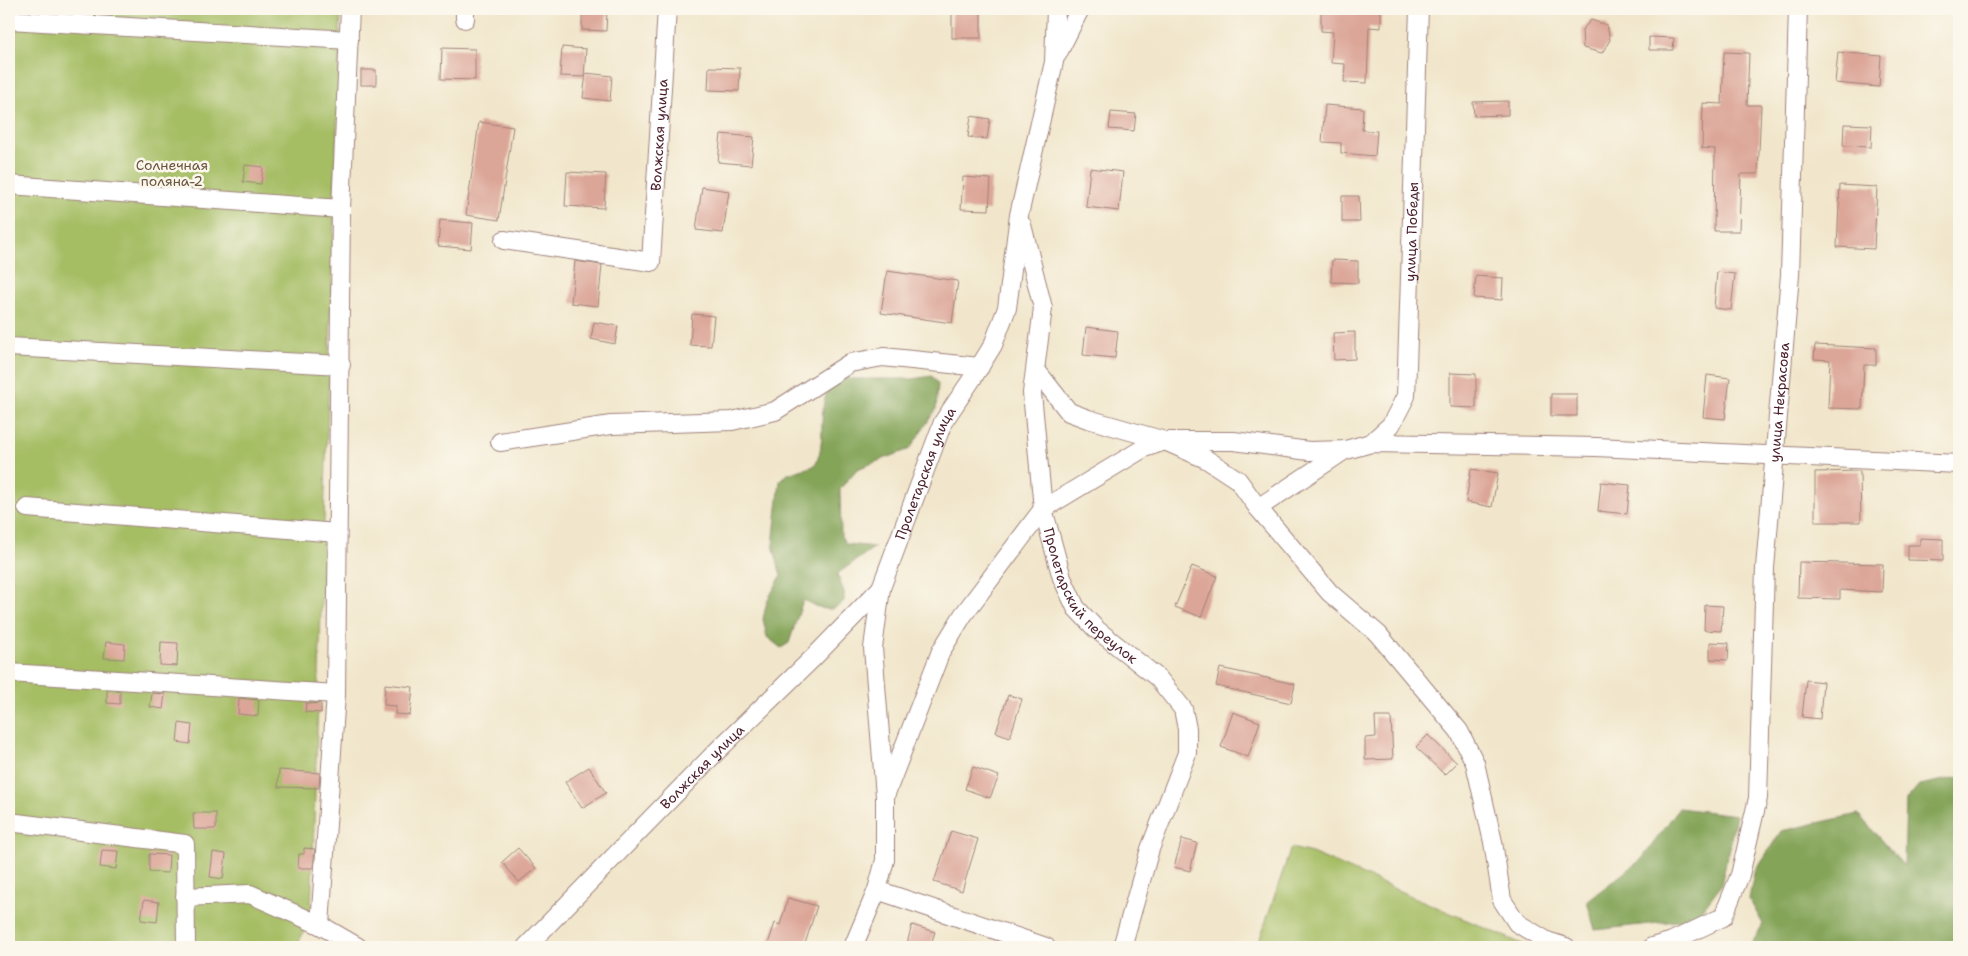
<svg xmlns="http://www.w3.org/2000/svg" width="1968" height="956" viewBox="0 0 1968 956" font-family="'Shantell Sans',sans-serif">
  <style>
    .green { fill: #a5bd63; stroke: #786e47 }
    .forest { fill: #84a459; stroke: #676242 }
    .building { fill: #dba597 }
    .lines { fill: none; stroke-linecap: round; stroke-linejoin: round }
    .minor-casing { stroke: #9e827b; stroke-width: 20 }
    .minor { stroke: #fff; stroke-width: 18 }
    .labels { text-anchor: middle; stroke-width: 5; stroke-linejoin: round; paint-order: stroke }
    .street-label { font-size: 14px; fill: #4a1f2b; stroke: #fbf7ec }
    .park-label { font-size: 14px; fill: #6a563f; stroke: #fbf7ec }
  </style>
  <rect width="100%" height="100%" fill="#fbf7ec"/>
  <filter id="ink" filterUnits="userSpaceOnUse"><feTurbulence type="fractalNoise" baseFrequency=".02" numOctaves="2"/><feDisplacementMap in="SourceGraphic" scale="10" xChannelSelector="R" yChannelSelector="G"/><feConvolveMatrix kernelMatrix="1 2 1 2 8 2 1 2 1" color-interpolation-filters="sRGB"/></filter>
  <filter id="wash" filterUnits="userSpaceOnUse"><feTurbulence type="fractalNoise" baseFrequency=".0096" numOctaves="4" result="noise"/><feDisplacementMap in="SourceGraphic" scale="20" xChannelSelector="R" yChannelSelector="G"/><feGaussianBlur stdDeviation="1.12" result="paint"/><feColorMatrix in="noise" values="0 0 0 0 0 0 0 0 0 0 0 0 0 0 0 0 0 1.4 0 .05"/><feComposite in="paint" operator="in"/></filter>
  <g filter="url(#wash)">
    <rect width="100%" height="100%" fill="#f1e6cb"/>
    <g class="green">
      <polygon points="9,9 341,9 311,914 297,947 9,947"/>
      <polygon points="1291,848 1312,853 1529,947 1257,947"/>
    </g>
    <g class="forest">
      <path d="M932 376 938 384 936 409 910 449 857 469 840 489 841 536 846 544 875 547 837 574 844 592V601C830 616 819 607 803 600L789 643 781 648 767 637 763 619 767 601 781 576 773 545 780 481 787 474 814 466C827 446 818 418 826 395 828 390 834 384 838 379H912Z"/>
      <polygon points="1959,777 1959,947 1750,947 1763,924 1749,899 1754,873 1781,831 1858,814 1904,866 1906,800 1919,785"/>
      <polygon points="1679,808 1736,815 1721,885 1695,919 1595,930 1587,901 1642,859"/>
    </g>
    <g id="blocks">
      <g class="building">
        <polygon points="582,9 607,9 606,31 582,30"/>
        <rect x="952" y="9" width="29" height="29"/>
        <polygon points="1321,9 1381,9 1381,28 1369,27 1367,83 1344,82 1345,64 1331,63 1333,32 1321,31"/>
        <polygon points="1591,20 1607,25 1610,40 1602,53 1583,48 1582,30"/>
        <polygon points="1649,37 1674,38 1673,50 1649,50"/>
        <polygon points="562,47 586,49 584,77 560,76"/>
        <polygon points="442,48 475,49 475,80 441,79"/>
        <polygon points="1724,52 1749,53 1747,105 1761,105 1758,174 1741,174 1739,231 1714,231 1715,149 1702,148 1703,103 1722,104"/>
        <polygon points="1838,52 1881,56 1879,87 1835,83"/>
        <polygon points="709,67 740,68 739,91 708,90"/>
        <rect x="361" y="70" width="15" height="15"/>
        <polygon points="586,73 612,76 610,101 583,98"/>
        <polygon points="1508,101 1508,115 1474,116 1473,102"/>
        <polygon points="1325,105 1363,108 1362,130 1377,131 1375,156 1341,153 1341,143 1322,142"/>
        <polygon points="1111,112 1136,114 1134,131 1109,129"/>
        <polygon points="971,116 990,119 987,139 968,137"/>
        <polygon points="479,122 513,127 499,220 466,215"/>
        <polygon points="1844,124 1872,125 1871,147 1843,146"/>
        <polygon points="721,134 754,137 751,165 718,162"/>
        <polygon points="245,165 263,167 261,184 243,182"/>
        <polygon points="1090,168 1123,172 1119,211 1086,207"/>
        <polygon points="567,172 606,174 604,208 565,206"/>
        <polygon points="963,177 991,179 989,210 961,209"/>
        <polygon points="1840,185 1877,187 1874,249 1837,247"/>
        <polygon points="702,187 729,191 723,233 696,230"/>
        <polygon points="1342,196 1359,196 1360,222 1342,222"/>
        <polygon points="440,220 473,223 471,249 438,246"/>
        <polygon points="1332,260 1358,261 1358,283 1331,282"/>
        <polygon points="575,261 602,265 598,306 571,303"/>
        <polygon points="887,271 958,281 952,323 881,313"/>
        <polygon points="1717,272 1735,274 1731,310 1714,308"/>
        <polygon points="1476,276 1503,278 1502,300 1474,298"/>
        <polygon points="692,314 714,316 711,346 690,345"/>
        <polygon points="594,322 618,326 615,344 591,339"/>
        <polygon points="1086,327 1118,331 1115,358 1083,355"/>
        <polygon points="1355,332 1355,359 1334,360 1333,333"/>
        <polygon points="1815,345 1876,348 1876,365 1864,365 1862,409 1828,408 1830,360 1814,359"/>
        <polygon points="1450,373 1476,374 1476,408 1450,407"/>
        <polygon points="1707,375 1730,378 1725,419 1703,417"/>
        <rect x="1551" y="394" width="26" height="22"/>
        <polygon points="1471,469 1498,473 1492,507 1466,502"/>
        <polygon points="1860,471 1861,522 1815,522 1815,472"/>
        <polygon points="1601,482 1630,485 1627,514 1598,511"/>
        <polygon points="1920,538 1943,539 1943,561 1908,560 1908,545 1920,545"/>
        <polygon points="1799,562 1883,564 1882,592 1840,590 1840,599 1798,598"/>
        <polygon points="1192,566 1217,576 1201,617 1175,607"/>
        <polygon points="1705,605 1723,606 1721,631 1704,630"/>
        <polygon points="106,642 125,644 124,659 104,658"/>
        <polygon points="161,642 178,643 177,666 160,665"/>
        <polygon points="1710,642 1729,643 1728,660 1710,659"/>
        <polygon points="1220,668 1295,684 1291,703 1216,686"/>
        <polygon points="1806,680 1823,682 1820,719 1802,717"/>
        <polygon points="385,684 413,687 410,715 395,714 396,706 384,705"/>
        <polygon points="107,690 120,691 120,704 107,703"/>
        <polygon points="152,693 165,694 163,709 150,707"/>
        <polygon points="1008,695 1022,699 1010,737 996,732"/>
        <polygon points="239,698 259,700 258,716 238,714"/>
        <polygon points="306,703 321,704 321,713 305,712"/>
        <polygon points="1233,712 1260,722 1248,757 1221,747"/>
        <polygon points="1375,717 1391,717 1393,759 1365,760 1365,738 1376,737"/>
        <polygon points="179,723 192,725 190,744 177,742"/>
        <polygon points="1428,735 1457,763 1445,775 1416,747"/>
        <polygon points="589,767 606,793 582,808 565,782"/>
        <polygon points="973,767 999,776 990,798 965,789"/>
        <polygon points="279,770 320,773 319,788 278,787"/>
        <polygon points="193,813 216,813 216,829 194,829"/>
        <polygon points="951,831 978,839 962,891 934,882"/>
        <polygon points="1182,839 1197,843 1190,871 1174,867"/>
        <polygon points="304,848 315,849 313,868 298,868 299,854 304,854"/>
        <polygon points="518,848 536,868 519,882 502,862"/>
        <polygon points="102,850 118,851 116,869 100,867"/>
        <polygon points="213,852 226,854 223,879 210,877"/>
        <polygon points="149,854 169,855 168,873 149,872"/>
        <polygon points="788,898 817,906 804,947 767,947 775,923 780,925"/>
        <polygon points="144,900 159,902 157,922 141,920"/>
        <polygon points="912,925 935,932 930,947 906,947"/>
      </g>
    </g>
  </g>
  <g filter="url(#ink)">
    <use href="#blocks" fill-opacity="0" stroke="#9e827b" stroke-width="1"/>
    <g class="lines">
      <defs>
        <g id="minor">
          <polyline points="465,19 465,9"/>
          <polyline points="9,20 349,40"/>
          <polyline points="1057,55 1080,9"/>
          <polyline points="9,185 341,209"/>
          <path id="s1" d="M1022 225 1043 308 1032 393 1043 509 1062 578 1076 608 1096 629 1158 678 1183 709 1187 729V753L1150 849 1122 947"/>
          <path id="s2" d="M504 240 651 262 667 9"/>
          <polyline points="9,347 341,365"/>
          <polyline points="1036,370 1069,412 1088,419 1165,441 1206,459 1238,480 1258,508 1330,593 1378,634 1459,731 1475,763 1493,842 1502,900 1517,923 1547,941 1566,947"/>
          <polyline points="500,442 611,425 732,421 775,411 850,363 883,357 980,367"/>
          <path id="s3" d="M1371 443 1391 425 1406 396 1419 9"/>
          <polyline points="27,508 337,533"/>
          <polyline points="1258,508 1345,450"/>
          <polyline points="9,673 336,694"/>
          <polyline points="885,796 941,651 963,615 1043,509 1144,448 1165,441 1234,441 1309,451 1346,450 1371,443 1596,447 1959,464"/>
          <polyline points="9,822 185,844 186,947"/>
          <polyline points="877,890 1046,947"/>
          <polyline points="185,897 250,894 320,925 358,947"/>
          <polyline points="320,925 336,694 341,209 350,9"/>
          <path id="s4" d="M526 947 717 751 813 658 881 588"/>
          <path id="s5" d="M853 947 877 890 885 860V796L873 648 881 588 943 422 972 379 993 345 1007 308 1019 215 1054 62 1056 9"/>
          <path id="s6" d="M1652 947 1670 942 1723 917 1740 875 1758 798 1765 568 1790 275 1798 9"/>
        </g>
      </defs>
      <use href="#minor" class="minor-casing"/>
      <use href="#minor" class="minor"/>
    </g>
  </g>
  <g class="labels">
    <g class="street-label">
      <text dy="5" stroke="none"><textPath href="#s2" startOffset="276">Волжская улица</textPath></text>
      <text dy="5" stroke="none"><textPath href="#s3" startOffset="224">улица Победы</textPath></text>
      <text dy="5" stroke="none"><textPath href="#s6" startOffset="598">улица Некрасова</textPath></text>
      <text dy="5" stroke="none"><textPath href="#s5" startOffset="489">Пролетарская улица</textPath></text>
      <text dy="5" stroke="none"><textPath href="#s1" startOffset="390">Пролетарский переулок</textPath></text>
      <text dy="5" stroke="none"><textPath href="#s4" startOffset="252">Волжская улица</textPath></text>
    </g>
    <g class="park-label">
      <text x="172" y="170">Солнечная<tspan x="172" dy="16">поляна-2</tspan></text>
    </g>
  </g>
  <rect width="1968" height="956" fill="none" stroke="#fbf7ec" stroke-width="30"/>
</svg>
